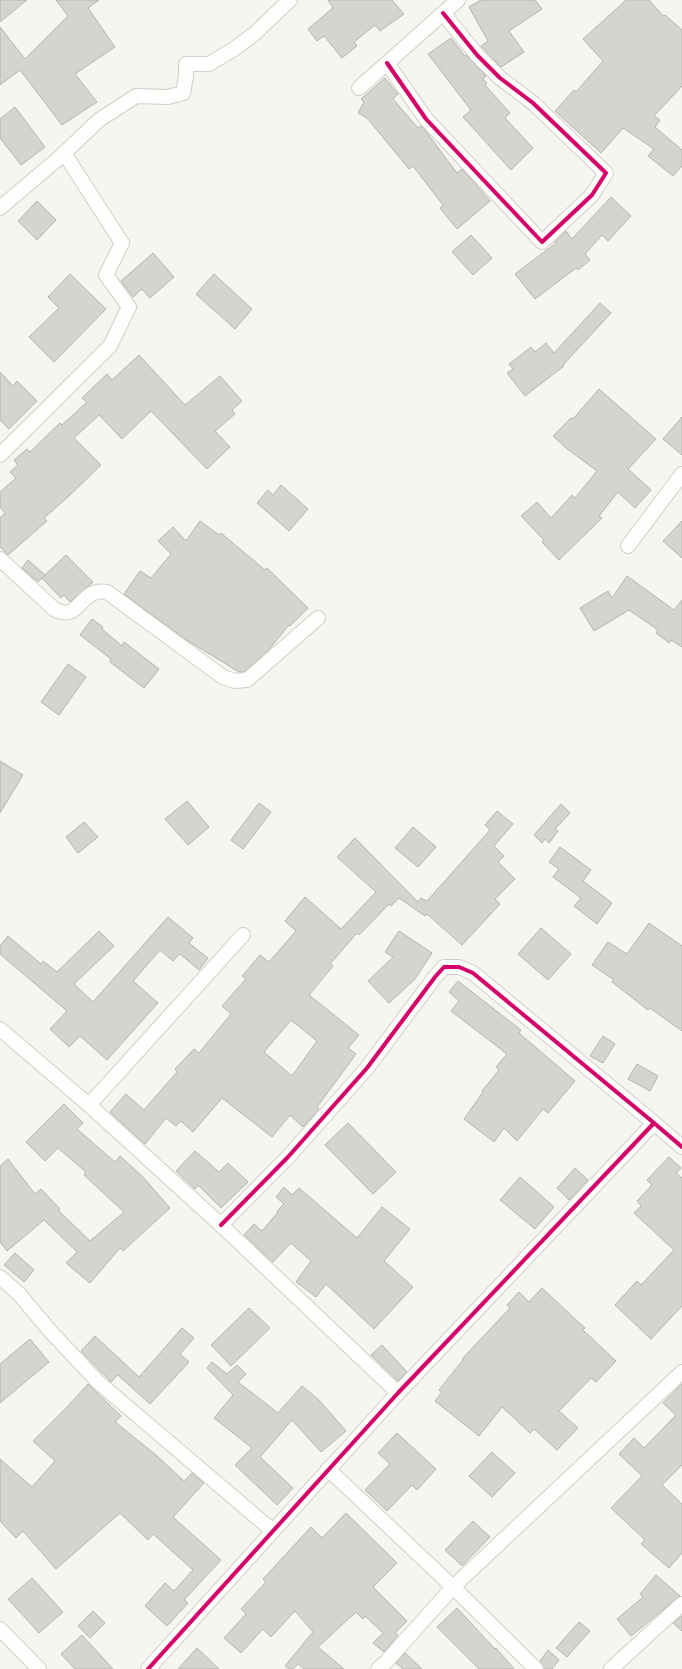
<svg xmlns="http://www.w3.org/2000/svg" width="682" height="1669" viewBox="0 0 682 1669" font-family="Barlow,sans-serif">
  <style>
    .building { fill: #d6d4d0; stroke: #b5b4b0; fill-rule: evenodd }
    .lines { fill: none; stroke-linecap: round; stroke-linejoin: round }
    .minor-casing { stroke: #d0ceca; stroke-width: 16 }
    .minor { stroke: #fefefd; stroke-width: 14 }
    .cycleway-casing { stroke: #faf6ec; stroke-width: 6 }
    .cycleway { stroke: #d6006c; stroke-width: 4 }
  </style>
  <rect width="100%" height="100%" fill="#f6f5f0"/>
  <g class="building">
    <polygon points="0,0 27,0 0,22"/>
    <polygon points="56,0 99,0 88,8 115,47 75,74 97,102 62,125 20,70 0,85 0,27 25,59 68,16"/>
    <polygon points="328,0 392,0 404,14 380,31 375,25 354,42 357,46 342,58 324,36 317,41 308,29 333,8"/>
    <polygon points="481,0 535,0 542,9 509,31 524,52 501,67 481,46 488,41 469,7"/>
    <polygon points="626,0 649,0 663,16 665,15 682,30 682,86 654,116 660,120 655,127 682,150 682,166 673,176 648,156 654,149 623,128 601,153 555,111 574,90 576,92 603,61 583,39"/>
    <polygon points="451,38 465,56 466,55 486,76 483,79 487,83 485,85 510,113 505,118 533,148 511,170 463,117 471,110 428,54"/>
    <polygon points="385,78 398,94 393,99 418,128 421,126 424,129 457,173 462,169 490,201 457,229 440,208 443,205 413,166 409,169 367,118 358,113 364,102 361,99"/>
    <polygon points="15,107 45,147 21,165 0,138 0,119"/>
    <polygon points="611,197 631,216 608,241 602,235 585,254 590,260 578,270 576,268 535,299 515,274 556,243 555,242 566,231 572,239"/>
    <polygon points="37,201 56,220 37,240 18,221"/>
    <polygon points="471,235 492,258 473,275 452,252"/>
    <polygon points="153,253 174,277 150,298 142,289 133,297 121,281"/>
    <polygon points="70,274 106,309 54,362 29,337 59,308 48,297"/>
    <polygon points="214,274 252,309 235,329 196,294"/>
    <polygon points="600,303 611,313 563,365 564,366 525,396 507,373 513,369 509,364 531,347 535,352 546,343 554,353"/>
    <polygon points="139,355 185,405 220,376 242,401 232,410 235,414 215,431 230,447 207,469 151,411 122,439 99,415 74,438 101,465 69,496 44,518 47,521 8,555 0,547 0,518 5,513 0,507 0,492 16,478 10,472 18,465 14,460 27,449 30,452 60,423 62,425 87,402 82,398 107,374 112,380"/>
    <polygon points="0,372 13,386 17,381 37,401 9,429 0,420"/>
    <polygon points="599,389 656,439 628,469 651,490 635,508 618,492 599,516 602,518 559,560 542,542 544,540 521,516 537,502 551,518 572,495 575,498 597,471 566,448 553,436 571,418 573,419"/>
    <polygon points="682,417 682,455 663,439"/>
    <polygon points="281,485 308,509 289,531 257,503 268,490 273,495"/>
    <polygon points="200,521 219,535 221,533 265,570 267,568 308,608 290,626 289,625 267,652 244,672 239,672 185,639 124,594 140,571 151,578 171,554 158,541 173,527 186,541"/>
    <polygon points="682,521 682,558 663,541"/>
    <polygon points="66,555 93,582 70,602 64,595 61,598 42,578"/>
    <polygon points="28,560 45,575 38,582 22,568"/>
    <polygon points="627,576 674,610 682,600 682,647 671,640 669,643 656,633 658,630 629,610 594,631 580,608 608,591 612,598"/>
    <polygon points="92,619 103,627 102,629 122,646 124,642 159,669 144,688 110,662 111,659 80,635"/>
    <polygon points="68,664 86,677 59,715 41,702"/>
    <polygon points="0,761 23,775 0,813"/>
    <polygon points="187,801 209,827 188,845 165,819"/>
    <polygon points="259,803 271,812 243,849 231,840"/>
    <polygon points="561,804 570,813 555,829 558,831 549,843 545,839 542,843 534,835"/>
    <path d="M497 811 513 824 494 846 504 856 498 862 515 879 495 899 500 904 462 945 427 914 425 916 399 898 391 906 389 904 359 935 357 933 330 964 333 966 309 995 359 1035 348 1048 356 1054 317 1107 319 1109 303 1127 290 1115 272 1137 222 1098 193 1132 181 1121 176 1126 166 1118 145 1144 110 1112 126 1094 144 1110 177 1072 175 1069 194 1049 199 1053 231 1014 222 1006 246 979 242 976 260 955 269 962 296 931 285 921 305 897 341 929 376 892 337 857 355 838 418 902 421 898 427 901 490 830 485 825ZM291 1020 317 1041 292 1076 264 1052Z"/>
    <polygon points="84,822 98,837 78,853 66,837"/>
    <polygon points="413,827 436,847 418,867 395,848"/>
    <polygon points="560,847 591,870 583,881 612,903 597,924 574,906 581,898 553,877 559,869 549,862"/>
    <polygon points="168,917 193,938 189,943 208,958 199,970 180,954 173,961 160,950 133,981 158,1003 107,1060 80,1036 69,1047 50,1029 67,1011 0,954 0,946 8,936 41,964 43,961 57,972 99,931 114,946 74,984 93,1002"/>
    <polygon points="649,923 682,946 682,1031 650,1008 648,1010 612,982 614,980 592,965 608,942 627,954"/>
    <polygon points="541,928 571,954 548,980 518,954"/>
    <polygon points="399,931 432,953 415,979 389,1003 368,981 393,957 385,952"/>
    <polygon points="458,981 521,1030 519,1033 575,1081 548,1113 543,1109 517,1141 504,1128 494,1142 464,1119 483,1092 482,1091 499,1070 496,1067 507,1054 451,1011 459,1001 449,992"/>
    <polygon points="603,1036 615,1044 603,1063 590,1056"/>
    <polygon points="637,1064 658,1076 650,1091 628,1079"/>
    <polygon points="64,1104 83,1123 77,1129 115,1162 120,1156 143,1177 170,1208 123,1251 120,1248 90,1283 66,1263 77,1252 44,1220 7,1251 0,1242 0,1166 8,1159 35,1194 41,1189 60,1209 58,1210 90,1241 124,1212 84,1175 86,1172 58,1148 45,1161 26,1142"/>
    <polygon points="348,1123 396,1172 373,1194 325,1145"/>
    <polygon points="195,1151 219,1172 228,1163 248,1182 221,1208 198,1185 195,1189 176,1171"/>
    <polygon points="669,1157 681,1168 676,1173 682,1178 682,1306 651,1339 615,1305 637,1281 641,1285 674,1250 634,1213 641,1206 637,1201 652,1185 647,1180"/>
    <polygon points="575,1168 588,1180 569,1200 557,1188"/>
    <polygon points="520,1177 554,1207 535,1229 500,1200"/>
    <polygon points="284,1187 292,1195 299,1188 357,1238 382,1207 410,1229 384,1261 413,1287 374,1329 326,1284 316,1297 296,1282 311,1261 291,1243 273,1262 244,1235 254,1224 262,1231 278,1212 277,1211 284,1204 276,1197"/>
    <polygon points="15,1253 34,1270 24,1282 4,1265"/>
    <polygon points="542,1288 585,1328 583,1330 616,1361 596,1382 591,1378 559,1411 578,1428 557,1450 534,1429 530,1433 502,1407 479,1436 435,1401 442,1392 439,1390 463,1360 462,1359 510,1308 507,1305 519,1292 529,1302"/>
    <polygon points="249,1308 270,1328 231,1366 211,1345"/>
    <polygon points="182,1328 194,1338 180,1354 189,1362 150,1404 118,1375 111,1382 81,1351 95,1336 139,1377"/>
    <polygon points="30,1339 49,1362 0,1403 0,1364"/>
    <polygon points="382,1345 407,1372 398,1381 371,1355"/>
    <polygon points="212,1362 227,1374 237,1365 246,1374 238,1382 278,1413 302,1386 319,1400 346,1431 321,1452 292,1420 260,1457 293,1488 277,1505 235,1465 252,1448 214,1418 233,1395 207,1368"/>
    <polygon points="88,1384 121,1416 115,1422 156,1455 184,1481 192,1473 204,1483 173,1517 221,1560 184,1600 188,1603 167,1626 145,1606 165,1583 174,1591 193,1570 153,1534 148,1540 120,1513 56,1569 23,1531 16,1538 0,1521 0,1459 32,1487 55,1461 33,1441 68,1406"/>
    <polygon points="682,1384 682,1465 662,1485 682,1504 682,1553 669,1568 641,1544 645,1540 611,1508 642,1476 619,1454 634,1438 644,1448 676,1415 663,1403"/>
    <polygon points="397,1433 436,1469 417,1490 412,1485 387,1511 365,1490 390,1464 378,1453"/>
    <polygon points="492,1452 515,1473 492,1497 469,1476"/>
    <polygon points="346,1513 397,1563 373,1587 407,1621 395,1633 398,1635 384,1652 373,1643 383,1633 365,1616 363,1619 356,1612 318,1647 344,1669 304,1669 298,1664 293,1669 289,1669 285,1666 313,1632 295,1611 271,1637 263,1629 241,1653 224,1638 246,1614 241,1609 266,1582 263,1579 311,1527 322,1538"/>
    <polygon points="473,1521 490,1537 462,1566 445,1550"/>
    <polygon points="656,1575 680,1596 631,1636 617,1619 643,1597 640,1594"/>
    <polygon points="32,1578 63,1612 39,1633 8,1599"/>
    <polygon points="457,1608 495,1649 496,1648 514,1669 479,1669 437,1627"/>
    <polygon points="93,1611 105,1623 90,1638 78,1626"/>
    <polygon points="682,1616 682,1631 673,1623"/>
    <polygon points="579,1622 590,1631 567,1657 556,1648"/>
    <polygon points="82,1635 113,1669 75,1669 61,1654"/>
    <polygon points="197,1648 219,1669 178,1669"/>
    <polygon points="548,1650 559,1660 552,1669 544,1669 540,1661"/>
    <polygon points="405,1653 422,1669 403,1669 396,1663"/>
  </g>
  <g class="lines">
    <defs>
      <g id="minor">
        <polyline points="387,63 426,119 542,242 592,195 606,173 533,103 500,78 477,55 443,13"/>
        <polyline points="359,88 458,0"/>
        <polyline points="0,208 59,158 99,120 136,96 168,97 183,93 186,76 186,64 209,64 234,49 253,35 290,0"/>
        <polyline points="0,455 110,346 129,307 106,275 122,243 64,153"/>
        <polyline points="628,546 682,474"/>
        <path d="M0 559 54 609C81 624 78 587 107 592L223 677 235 681 247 680 318 618"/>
        <polyline points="0,1029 89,1105 221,1225 398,1393"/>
        <polyline points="89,1105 243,935"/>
        <polyline points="221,1225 288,1157 367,1068 435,977 444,967 459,967 473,973 654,1123 682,1147"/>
        <polyline points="0,1277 19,1294 51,1332 98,1382 273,1531"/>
        <polyline points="328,1469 453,1587 536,1669"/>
        <polyline points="0,1629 39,1669"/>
        <polyline points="148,1669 398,1393 654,1123"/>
        <polyline points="378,1669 386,1662 453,1587 682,1372"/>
        <polyline points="611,1669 682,1604"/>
      </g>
    </defs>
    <use href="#minor" class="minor-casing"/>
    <use href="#minor" class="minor"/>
    <defs>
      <g id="cycleway">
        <polyline points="387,63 426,119 542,242 592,195 606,173 533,103 500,78 477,55 443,13"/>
        <polyline points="221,1225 288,1157 367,1068 435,977 444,967 459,967 473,973 654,1123 682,1147"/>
        <polyline points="148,1669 398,1393 654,1123"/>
      </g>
    </defs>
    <use href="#cycleway" class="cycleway-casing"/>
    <use href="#cycleway" class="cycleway"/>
  </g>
</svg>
